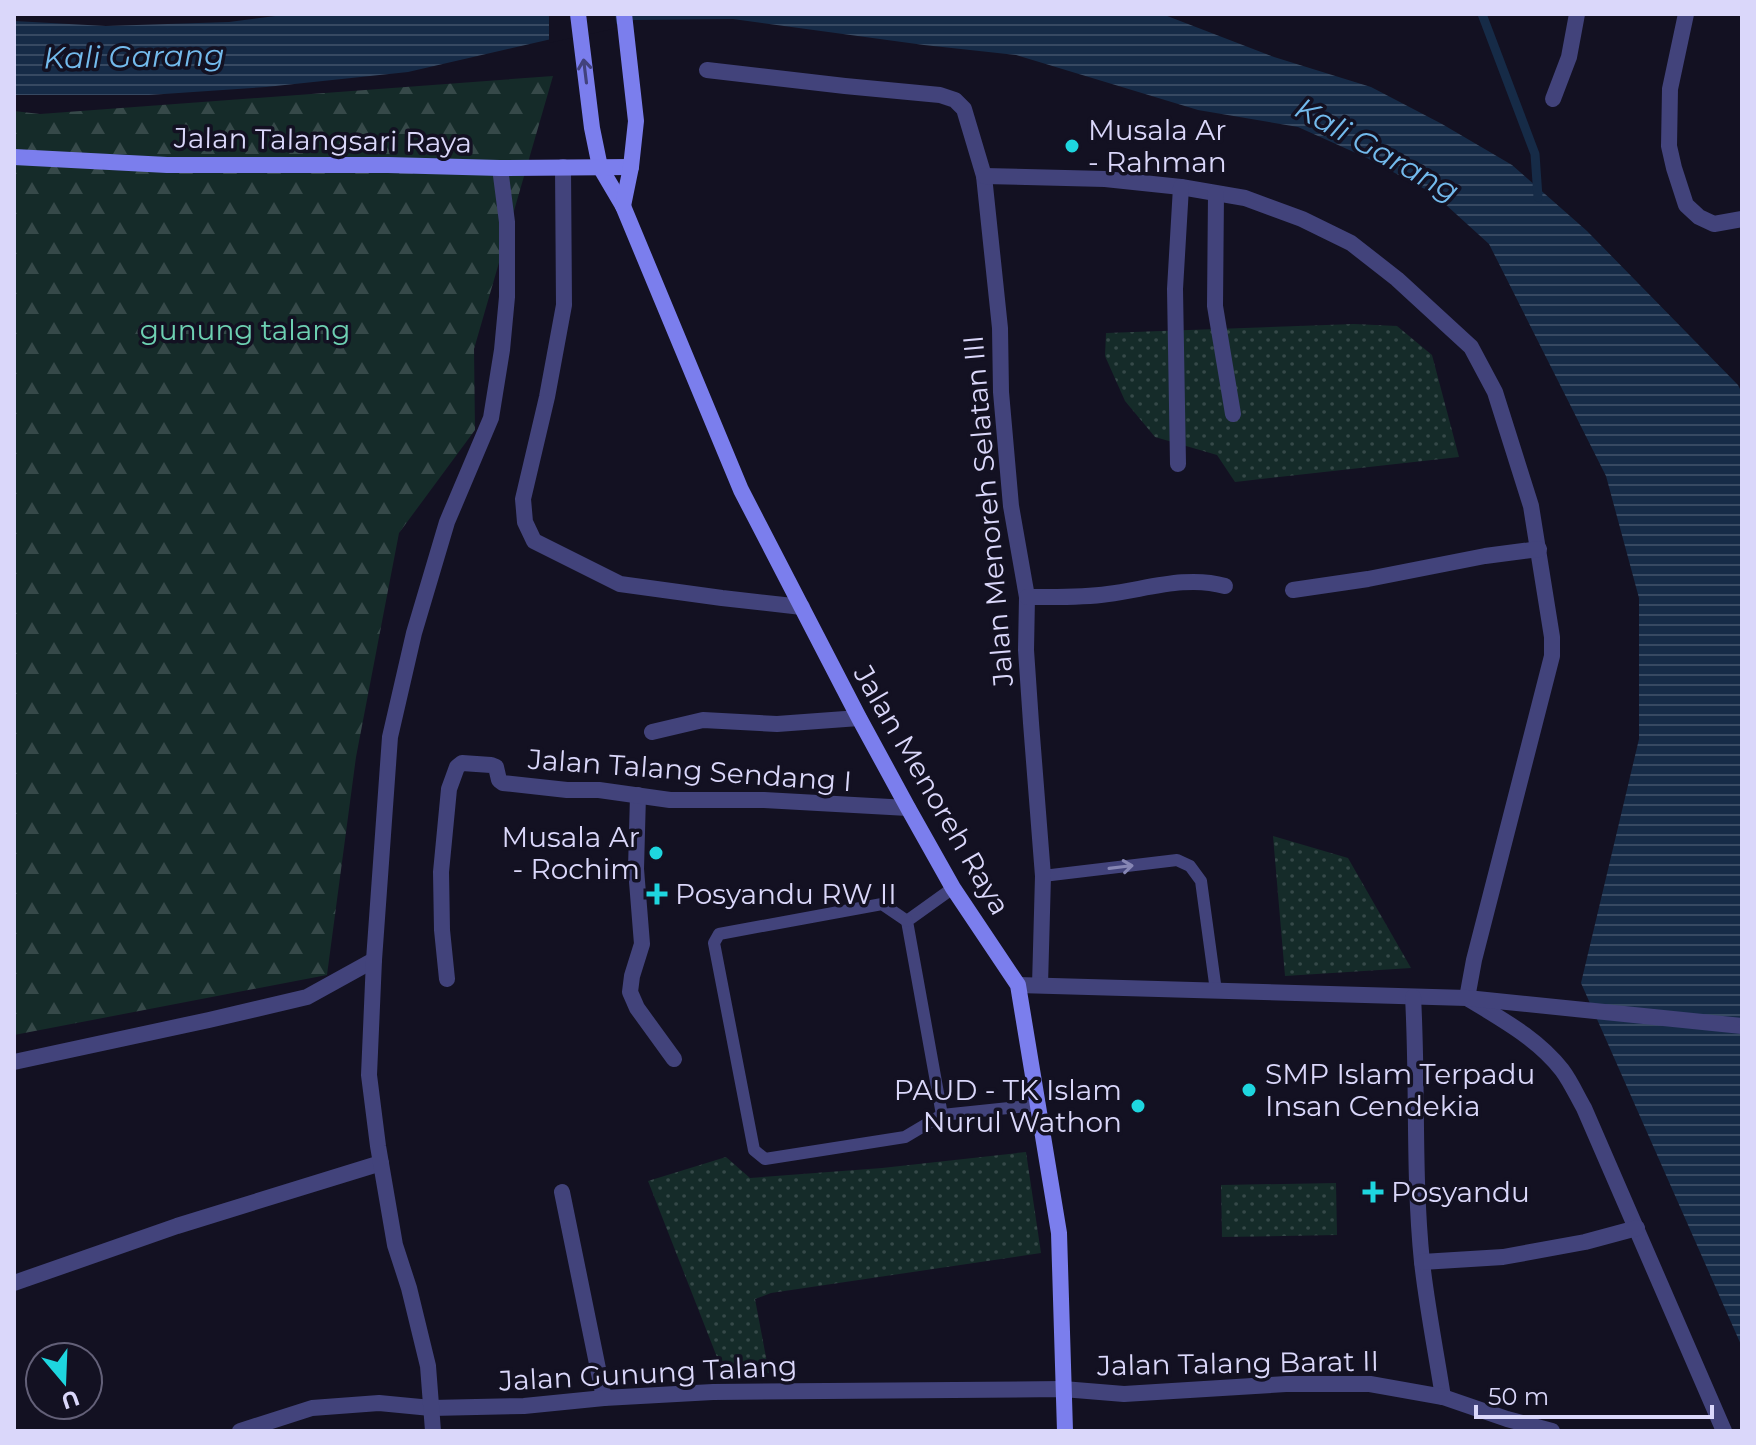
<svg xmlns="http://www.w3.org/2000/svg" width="1756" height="1445" viewBox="0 0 1756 1445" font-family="Montserrat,sans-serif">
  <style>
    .grass { fill: url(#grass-dots) }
    .forest { fill: url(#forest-firs) }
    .water { fill: url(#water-rules) }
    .pier { fill: #131122 }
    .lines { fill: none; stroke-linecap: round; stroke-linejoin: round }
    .stream { stroke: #162b47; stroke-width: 9 }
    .lane { stroke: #42437b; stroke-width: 12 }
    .street { stroke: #42437b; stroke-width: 16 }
    .secondary { stroke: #7b7eed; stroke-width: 16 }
    .oneway { stroke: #42427d }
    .oneway2 { stroke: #8686b4 }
    .poi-dot { fill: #1ed6df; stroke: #131122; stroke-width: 3 }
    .labels { text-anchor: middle; stroke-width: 7; stroke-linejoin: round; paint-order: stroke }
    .poi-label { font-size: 28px; fill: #dad7fa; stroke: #131122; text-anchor: start }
    .street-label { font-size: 28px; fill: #dad7fa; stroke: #131122 }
    .park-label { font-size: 28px; fill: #6dd0b2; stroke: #131122 }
    .water-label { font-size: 30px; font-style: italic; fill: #73baec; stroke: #131122 }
  </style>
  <defs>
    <pattern id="grass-dots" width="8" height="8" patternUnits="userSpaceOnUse" patternTransform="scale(2)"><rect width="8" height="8" fill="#152b29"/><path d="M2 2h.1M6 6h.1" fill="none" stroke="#364949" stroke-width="1.8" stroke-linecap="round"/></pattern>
    <pattern id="forest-firs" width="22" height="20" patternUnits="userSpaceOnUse" patternTransform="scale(2)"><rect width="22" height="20" fill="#152b29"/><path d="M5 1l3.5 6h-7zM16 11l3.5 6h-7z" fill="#364949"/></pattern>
    <pattern id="water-rules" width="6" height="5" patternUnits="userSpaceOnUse" patternTransform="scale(2)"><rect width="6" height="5" fill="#162b47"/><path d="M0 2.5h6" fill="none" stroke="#374962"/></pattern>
  </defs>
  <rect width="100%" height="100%" fill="#131122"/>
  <g class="grass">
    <polygon points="1354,324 1397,326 1432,355 1459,457 1235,482 1217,455 1155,437 1125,401 1105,356 1106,333"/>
    <polygon points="1273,836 1348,858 1411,968 1285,976"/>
    <polygon points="1026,1152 1041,1253 771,1293 755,1299 769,1373 724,1375 648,1181 726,1157 750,1178 882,1168"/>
    <polygon points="1336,1183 1337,1235 1222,1237 1221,1185"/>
  </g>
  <polygon class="forest" points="553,76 474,349 475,430 399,533 356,757 327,975 14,1035 14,111 40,114"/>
  <polygon class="water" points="291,14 1162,14 1274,57 1371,87 1442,124 1512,165 1587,231 1738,385 1742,393 1742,1347 1581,983 1639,739 1639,598 1606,476 1489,244 1434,194 1367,158 1298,127 1198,110 1016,55 924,45 733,19 634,20 408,72 266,87 149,95 14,95 14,21 106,26 229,22"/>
  <polygon class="pier" points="549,14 615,14 617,28 549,43"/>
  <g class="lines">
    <polyline class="stream" points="1482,14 1535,154 1538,197"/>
    <g class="lane">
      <polyline points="1043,876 1177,860 1190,866 1201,881 1216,991"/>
      <polyline points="953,888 907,921 942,1115 1038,1105"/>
      <polyline points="907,921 882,904 719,934 714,943 754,1150 765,1159 905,1137 942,1115"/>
    </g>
    <g class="street">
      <polyline points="1686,14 1670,89 1669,146 1674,168 1686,205 1699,217 1714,224 1742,219"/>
      <polyline points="707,70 845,86 940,95 955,100 964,109 984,176 1000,328 1001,392 1011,506 1027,597 1026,650 1031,723 1043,876 1040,985"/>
      <polyline points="1553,99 1569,57 1577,14"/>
      <polyline points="563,167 564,305 547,397 523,499 525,522 534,541 620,584 722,598 802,607"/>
      <path d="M984 176 1105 179 1181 187 1245 198 1302 219 1351 243 1397 279 1471 347 1495 392 1531 506 1552 637V656L1474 960 1467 998C1501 1019 1537 1038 1562 1070 1571 1082 1577 1096 1584 1108L1724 1431"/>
      <polyline points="1216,194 1215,306 1233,414"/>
      <polyline points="1178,464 1175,289 1181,187"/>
      <polyline points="1293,590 1368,579 1485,556 1539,549"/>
      <path d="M1027 597C1054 597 1081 598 1108 594 1147 589 1187 575 1225 586"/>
      <polyline points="652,732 703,720 777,724 859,718"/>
      <polyline points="638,795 636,869 642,944 632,976 630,992 637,1008 674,1059"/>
      <polyline points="447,979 442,930 441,872 449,789 457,767 462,763 491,765 496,767 499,780 503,783 567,790 599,790 670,800 764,800 908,808"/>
      <polyline points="1018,985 1467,998 1742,1026"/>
      <path d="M1413 997C1418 1085 1413 1174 1422 1262 1427 1307 1436 1352 1443 1397"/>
      <polyline points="14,1062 209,1020 307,997 374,960"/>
      <polyline points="562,1192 604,1398"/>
      <polyline points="1422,1262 1503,1257 1585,1242 1637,1228"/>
      <polyline points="14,1283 177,1226 381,1163"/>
      <polyline points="240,1431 312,1408 379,1403 431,1408 524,1406 604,1398 713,1392 1063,1389 1124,1394 1286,1384 1370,1384 1443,1397 1507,1419 1552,1431"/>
      <polyline points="433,1431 428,1366 409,1288 395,1245 378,1146 369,1075 374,960 390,737 414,633 447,522 491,418 502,350 507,297 507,222 500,168"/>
    </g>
    <g class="secondary">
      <polyline points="578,14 592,128 600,167 623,206 741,490 859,718 908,808 953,888 1018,985 1059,1233 1065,1431"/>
      <polyline points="14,157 167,165 388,165 500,168 631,167"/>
      <polyline points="623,206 631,167 636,121 624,14"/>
    </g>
  </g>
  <defs><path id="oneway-shaft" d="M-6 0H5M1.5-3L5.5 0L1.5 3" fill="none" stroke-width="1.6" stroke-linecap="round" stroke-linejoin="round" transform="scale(2)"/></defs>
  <use class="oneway" href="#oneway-shaft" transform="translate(585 71) rotate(-97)"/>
  <use class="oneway2" href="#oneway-shaft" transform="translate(1121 867) rotate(-7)"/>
  <g class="poi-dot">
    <circle cx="1072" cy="146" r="8"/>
    <circle cx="656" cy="853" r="8"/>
    <path d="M653 882h8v8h8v8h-8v8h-8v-8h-8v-8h8z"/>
    <circle cx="1249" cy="1090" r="8"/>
    <circle cx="1138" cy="1106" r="8"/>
    <path d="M1369 1180h8v8h8v8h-8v8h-8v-8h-8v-8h8z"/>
  </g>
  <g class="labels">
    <g class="poi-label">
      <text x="1088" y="140">Musala Ar<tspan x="1088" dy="32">- Rahman</tspan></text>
      <text x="640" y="847" text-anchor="end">Musala Ar<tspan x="640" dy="32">- Rochim</tspan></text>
      <text x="675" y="904">Posyandu RW II</text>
      <text x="1265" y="1084">SMP Islam Terpadu<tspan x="1265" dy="32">Insan Cendekia</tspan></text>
      <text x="1122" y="1100" text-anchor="end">PAUD - TK Islam<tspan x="1122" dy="32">Nurul Wathon</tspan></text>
      <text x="1391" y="1202">Posyandu</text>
    </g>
    <g class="street-label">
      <text transform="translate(323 140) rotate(1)" y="10">Jalan Talangsari Raya</text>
      <text transform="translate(988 511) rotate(-95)" y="10">Jalan Menoreh Selatan III</text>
      <text transform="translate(690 770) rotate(4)" y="10">Jalan Talang Sendang I</text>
      <text transform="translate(932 790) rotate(60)" y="10">Jalan Menoreh Raya</text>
      <text transform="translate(1238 1363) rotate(-1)" y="10">Jalan Talang Barat II</text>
      <text transform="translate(648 1373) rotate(-3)" y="10">Jalan Gunung Talang</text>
    </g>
    <g class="park-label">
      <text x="245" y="340">gunung talang</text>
    </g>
    <g class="water-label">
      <text transform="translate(134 57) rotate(-1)" y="10">Kali Garang</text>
      <text transform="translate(1377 150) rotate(29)" y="10">Kali Garang</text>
    </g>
  </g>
  <rect width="1756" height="1445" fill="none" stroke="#dad7fa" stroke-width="32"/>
  <g transform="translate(64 1381) rotate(161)"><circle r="38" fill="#131122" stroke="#636078" stroke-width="2"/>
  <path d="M0-6L14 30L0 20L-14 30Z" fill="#1ed6df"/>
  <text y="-12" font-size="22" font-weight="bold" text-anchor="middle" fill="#dad7fa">U</text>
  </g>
  <path d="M1476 1405v12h236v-12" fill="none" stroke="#dad7fa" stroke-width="4"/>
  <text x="1488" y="1405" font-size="24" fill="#dad7fa" stroke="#131122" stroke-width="6" paint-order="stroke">50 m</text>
</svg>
